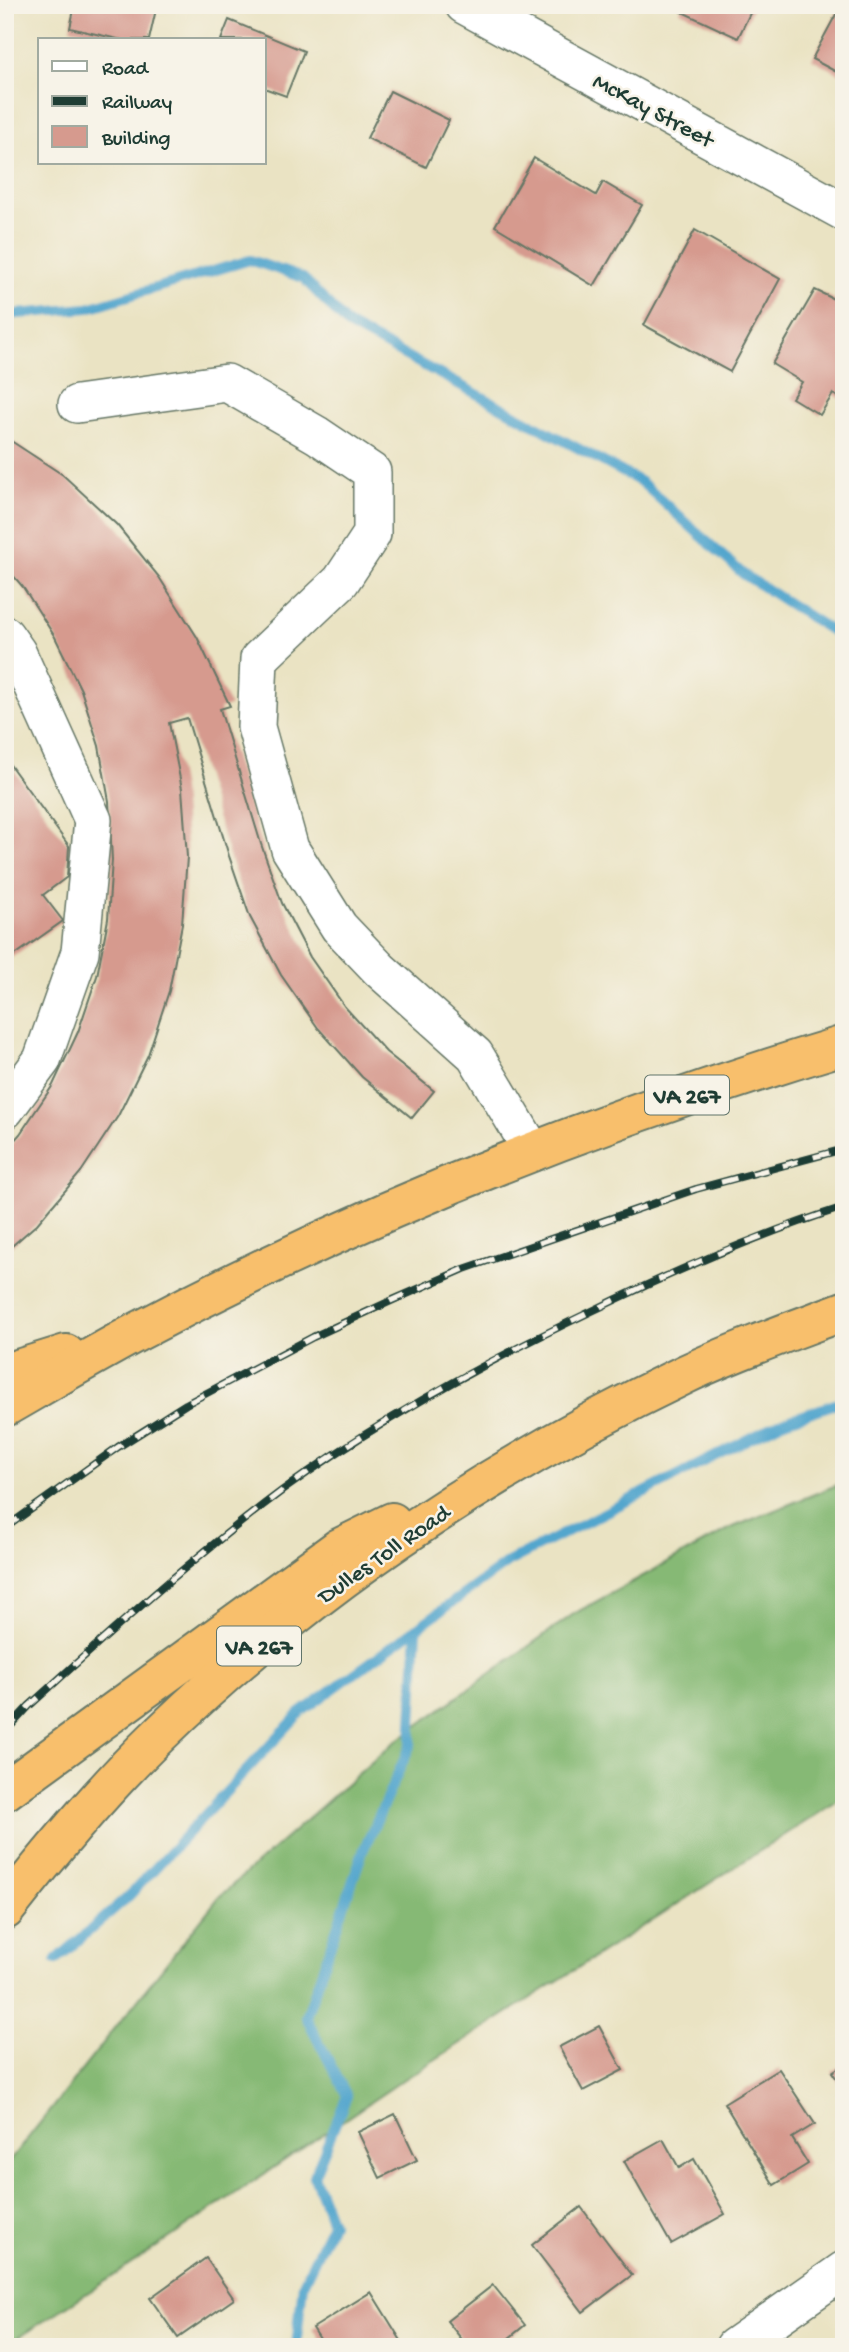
<svg xmlns="http://www.w3.org/2000/svg" width="849" height="2352" viewBox="0 0 849 2352" font-family="'Gochi Hand',sans-serif">
  <style>
    .forest { fill: #86b974; stroke: #527b54; stroke-width: 2 }
    .lines { fill: none; stroke-linecap: round; stroke-linejoin: round }
    .stream { stroke: #52a6cd; stroke-width: 10 }
    .building { fill: #d69a8e }
    .minor-casing { stroke: #676; stroke-width: 40 }
    .highway-casing { stroke: #676; stroke-width: 42 }
    .minor { stroke: #fff; stroke-width: 37 }
    .highway { stroke: #f8bf6c; stroke-width: 38 }
    .rail-casing { stroke: #1f3d34; stroke-width: 8 }
    .rail { stroke: #f7f3e8; stroke-width: 5; stroke-dasharray: 16; stroke-linecap: butt }
    .labels { text-anchor: middle; stroke-width: 5; stroke-linejoin: round; paint-order: stroke }
    .shield { fill: #f7f3e8; stroke: #60746a; stroke-width: 2 }
    .shield-label { font-size: 23px; font-weight: bold; fill: #1f3d34 }
    .street-label { font-size: 24px; fill: #1f3d34; stroke: #f7f3e8 }
  </style>
  <rect width="100%" height="100%" fill="#f7f3e8"/>
  <filter id="ink" filterUnits="userSpaceOnUse"><feTurbulence type="fractalNoise" baseFrequency=".0143" numOctaves="2"/><feDisplacementMap in="SourceGraphic" scale="14" xChannelSelector="R" yChannelSelector="G"/><feConvolveMatrix kernelMatrix="1 2 1 2 8 2 1 2 1" color-interpolation-filters="sRGB"/></filter>
  <filter id="wash" filterUnits="userSpaceOnUse"><feTurbulence type="fractalNoise" baseFrequency=".00686" numOctaves="4" result="noise"/><feDisplacementMap in="SourceGraphic" scale="28" xChannelSelector="R" yChannelSelector="G"/><feGaussianBlur stdDeviation="1.57" result="paint"/><feColorMatrix in="noise" values="0 0 0 0 0 0 0 0 0 0 0 0 0 0 0 0 0 1.4 0 .05"/><feComposite in="paint" operator="in"/></filter>
  <g filter="url(#wash)">
    <rect width="100%" height="100%" fill="#eae3c3"/>
    <polygon class="forest" points="844,1482 844,1797 397,2084 112,2277 5,2346 5,2167 219,1897 392,1744 575,1613 731,1528"/>
    <g class="lines">
      <g class="stream">
        <polyline points="5,315 88,308 250,260 303,278 348,325 641,482 743,574 844,639"/>
        <polyline points="56,1960 129,1896 300,1713 508,1562 782,1422 844,1401"/>
        <polyline points="296,2347 303,2284 332,2223 314,2176 347,2096 306,2017 363,1851 411,1744 417,1628"/>
      </g>
    </g>
    <g id="blocks">
      <g class="building">
        <polygon points="75,5 157,5 149,40 122,40 70,28"/>
        <polygon points="683,5 754,5 738,38 680,11"/>
        <polygon points="841,5 844,5 844,76 812,59"/>
        <polygon points="229,20 304,51 286,96 264,88 264,40 221,40"/>
        <polygon points="390,91 449,120 426,167 367,138"/>
        <polygon points="534,158 596,195 603,182 642,205 594,286 495,226"/>
        <polygon points="695,230 780,279 730,372 644,325"/>
        <polygon points="815,290 844,304 844,401 833,394 820,415 792,398 802,382 772,364"/>
        <polygon points="5,437 63,475 117,525 159,577 197,637 230,706 220,709 261,844 282,903 310,957 345,1007 386,1052 434,1091 412,1118 362,1077 318,1028 281,975 250,917 229,856 187,718 169,723 182,789 187,857 182,924 169,991 148,1055 118,1116 81,1172 37,1224 5,1252 5,1151 20,1134 53,1085 78,1032 97,976 108,919 112,860 109,801 99,746 81,690 55,637 23,587 5,566"/>
        <polygon points="5,758 69,846 67,877 43,895 63,921 5,962"/>
        <polygon points="599,2026 623,2070 583,2091 559,2047"/>
        <polygon points="844,2064 844,2089 832,2072"/>
        <polygon points="779,2069 815,2124 792,2138 808,2164 774,2185 724,2103"/>
        <polygon points="395,2114 417,2160 380,2178 358,2132"/>
        <polygon points="663,2139 679,2168 694,2159 725,2214 671,2244 624,2161"/>
        <polygon points="581,2207 632,2275 583,2312 532,2245"/>
        <polygon points="206,2258 234,2299 178,2338 150,2298"/>
        <polygon points="493,2285 525,2325 498,2347 468,2347 447,2321"/>
        <polygon points="371,2292 405,2347 325,2347 313,2328"/>
      </g>
    </g>
  </g>
  <g filter="url(#ink)">
    <use href="#blocks" fill-opacity="0" stroke="#676" stroke-width="2"/>
    <g class="lines">
      <defs>
        <g id="minor">
          <polyline points="464,5 844,212"/>
          <polyline points="77,404 227,383 317,435 372,472 372,534 341,581 259,659 256,727 290,849 339,927 380,970 475,1055 533,1152"/>
          <polyline points="5,635 17,652 93,820 80,952 42,1060 5,1110"/>
          <polyline points="734,2347 844,2270"/>
        </g>
        <g id="highway">
          <polyline points="5,1373 66,1354"/>
          <path d="M5 1407C50 1381 94 1355 139 1331 363 1212 601 1118 844 1045"/>
          <polyline points="5,1791 339,1548 392,1522"/>
          <path d="M5 1910C53 1849 103 1789 159 1735 312 1586 494 1466 686 1374 737 1350 791 1331 844 1311"/>
        </g>
      </defs>
      <use href="#minor" class="minor-casing"/>
      <use href="#highway" class="highway-casing"/>
      <use href="#minor" class="minor"/>
      <use href="#highway" class="highway"/>
      <defs>
        <g id="rail">
          <polyline points="5,1528 118,1447 186,1404 313,1337 393,1300 464,1269 696,1189 844,1149"/>
          <path d="M5 1732 29 1706C112 1631 194 1556 283 1490 379 1420 483 1363 590 1312 672 1272 756 1235 844 1207"/>
        </g>
      </defs>
      <use href="#rail" class="rail-casing"/>
      <use href="#rail" class="rail"/>
    </g>
  </g>
  <g class="labels">
    <g class="shield">
      <rect x="645" y="1075.5" width="84" height="39" rx="5"/>
      <rect x="217" y="1626.5" width="84" height="39" rx="5"/>
    </g>
    <g class="shield-label">
      <text x="687" y="1103">VA 267</text>
      <text x="259" y="1654">VA 267</text>
    </g>
    <g class="street-label">
      <text transform="translate(654 109) rotate(28)" y="8">McKay Street</text>
      <text transform="translate(383 1553) rotate(-35)" y="8">Dulles Toll Road</text>
    </g>
  </g>
  <rect width="849" height="2352" fill="none" stroke="#f7f3e8" stroke-width="28"/>
  <rect x="38" y="38" width="228" height="126" fill="#f7f3e8" stroke="#a1aaa0" stroke-width="2"/>
  <rect x="52" y="61" width="35" height="10" fill="#ffffff" stroke="#a1aaa0" stroke-width="2"/>
  <text x="102" y="74" font-size="21" fill="#1f3d34">Road</text>
  <rect x="52" y="96" width="35" height="10" fill="#1f3d34" stroke="#a1aaa0" stroke-width="2"/>
  <text x="102" y="108" font-size="21" fill="#1f3d34">Railway</text>
  <rect x="52" y="126" width="35" height="21" fill="#d69a8e" stroke="#a1aaa0" stroke-width="2"/>
  <text x="102" y="144" font-size="21" fill="#1f3d34">Building</text>
</svg>
